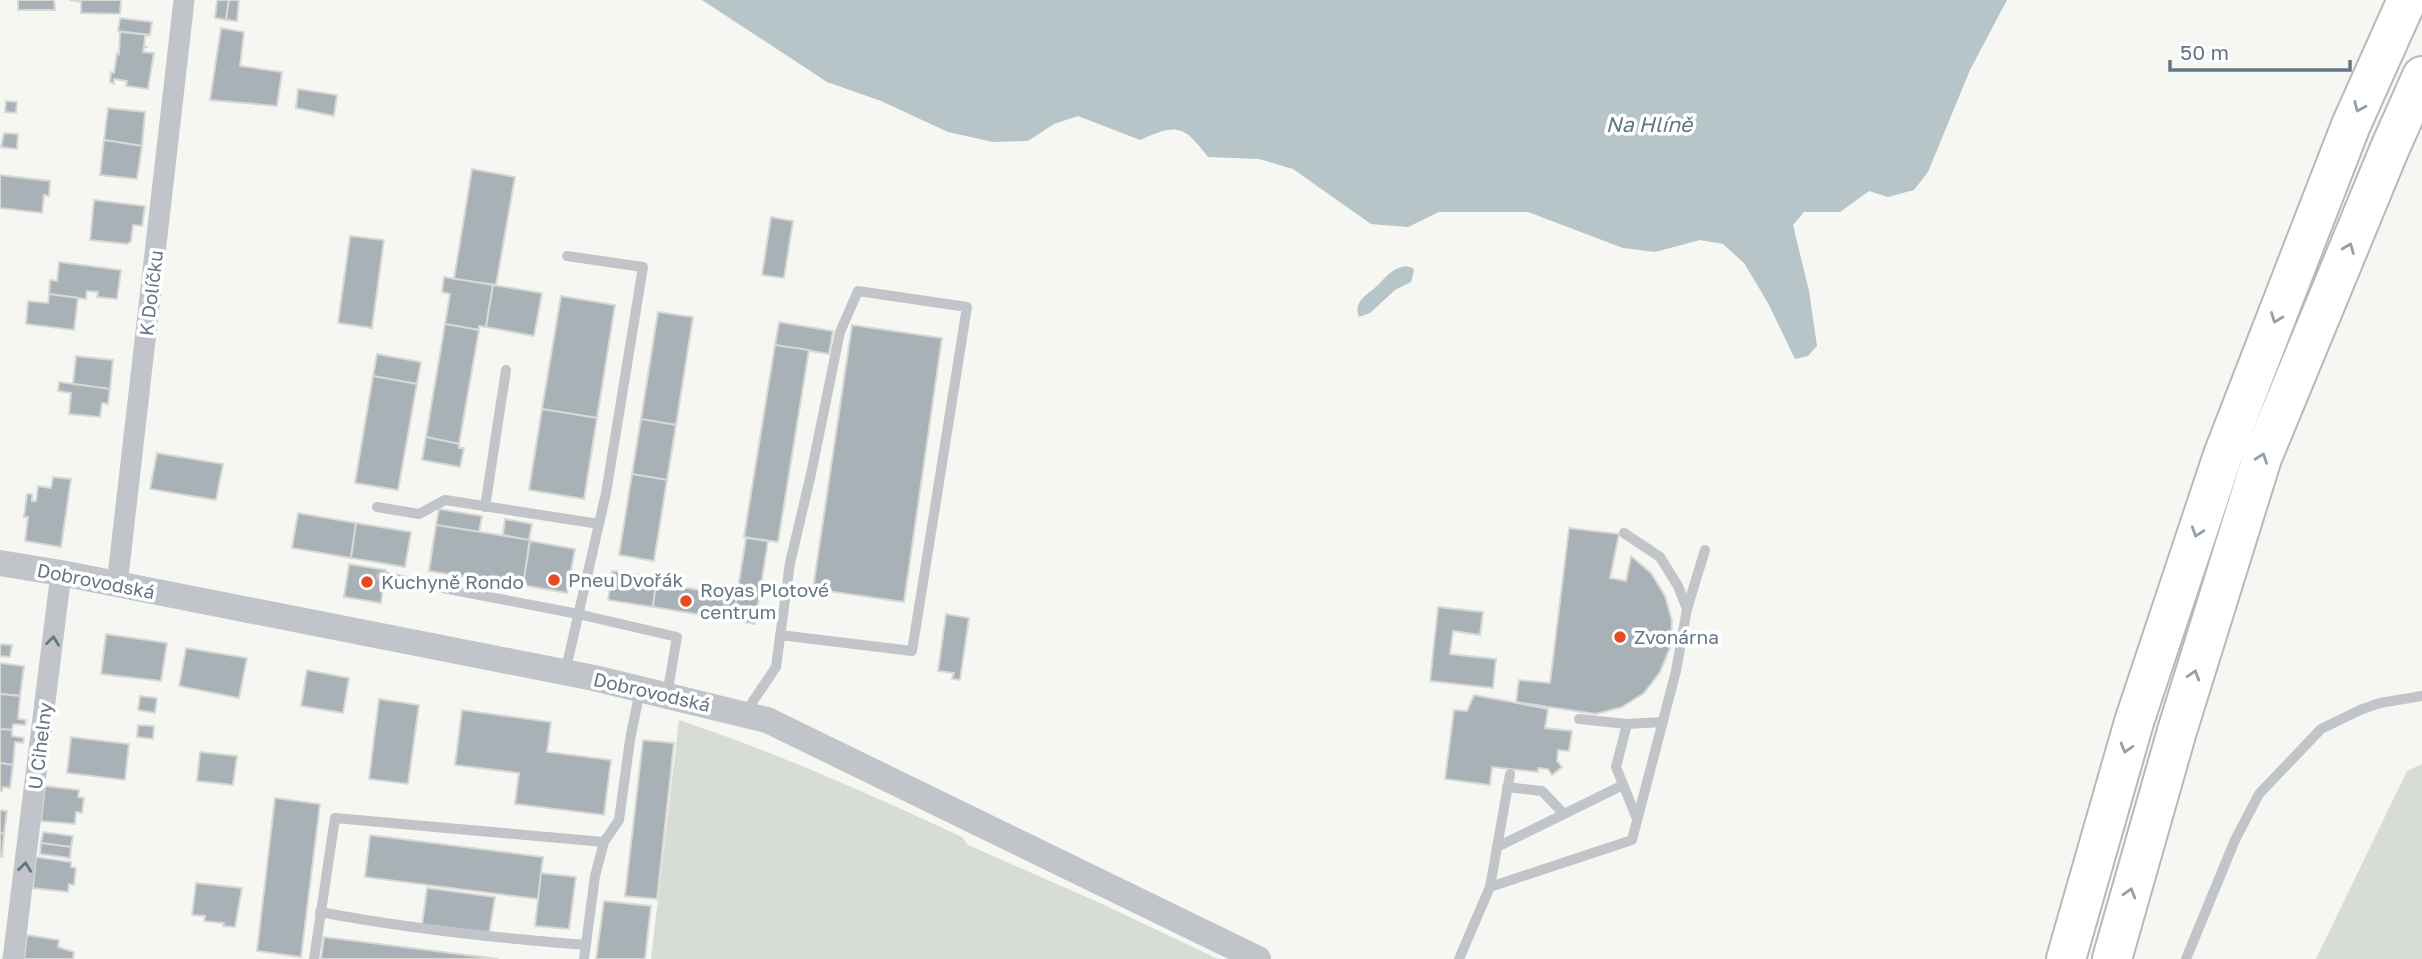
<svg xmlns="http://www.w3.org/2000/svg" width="2422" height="959" viewBox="0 0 2422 959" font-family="'Golos Text',sans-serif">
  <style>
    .green { fill: #d7ddd4 }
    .water { fill: #b7c5c8 }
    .building { fill: #a8b1b6; stroke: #d8d8d5; stroke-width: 2 }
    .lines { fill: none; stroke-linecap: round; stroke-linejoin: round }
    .motorway-casing { stroke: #b6b9bc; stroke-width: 42 }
    .service { stroke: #c1c5c9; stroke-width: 10 }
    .minor { stroke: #c1c5c9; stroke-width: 21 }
    .tertiary { stroke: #c1c5c9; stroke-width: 26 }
    .motorway { stroke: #fff; stroke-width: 38 }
    .oneway { stroke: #92a0aa }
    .oneway2 { stroke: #647785 }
    .poi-dot { fill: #e74b22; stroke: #fff; stroke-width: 2.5 }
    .labels { text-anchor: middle; stroke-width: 7; stroke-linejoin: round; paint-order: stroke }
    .street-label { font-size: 19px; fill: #647785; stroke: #fff }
    .poi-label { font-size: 19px; fill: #647785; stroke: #fff; text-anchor: start }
    .water-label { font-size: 21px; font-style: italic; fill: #607981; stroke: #fff }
  </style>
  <rect width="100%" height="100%" fill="#f6f6f3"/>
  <g class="green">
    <path d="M679 720C778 753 867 793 962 837L968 845 1100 903 1218 959H651Z"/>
    <polygon points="2422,764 2422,959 2316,959 2407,771"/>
  </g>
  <g class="water">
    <path d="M702 0H2007L1970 70 1928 172 1914 190 1888 197 1869 191 1840 212H1804L1793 225 1809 291 1817 346 1808 356 1795 359 1768 303 1744 263 1723 244 1700 240 1655 252 1623 248 1528 212H1439L1408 227 1371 224 1293 169 1259 159 1208 157C1184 125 1177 123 1140 140L1078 116 1054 124 1028 141 993 142 948 132 881 101 827 82Z"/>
    <path d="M1406 266 1413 268 1414 271 1411 282 1395 290 1370 313 1359 317C1353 300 1368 295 1378 285 1388 275 1391 269 1406 266Z"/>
  </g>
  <g class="building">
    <polygon points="18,0 54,0 55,10 18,10"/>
    <polygon points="69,0 121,0 120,14 81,13 81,2"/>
    <polygon points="217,0 229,0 226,20 215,18"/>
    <polygon points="229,0 239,0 237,21 226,20"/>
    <polygon points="120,18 152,22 150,35 118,31"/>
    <polygon points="221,28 244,32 240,66 282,72 277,106 210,100"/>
    <polygon points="120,32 150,35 145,36 144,47 148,47 144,47 143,52 154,53 148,89 126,86 127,81 114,79 114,84 110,82 111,72 114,73 117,53 119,54"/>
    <polygon points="298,89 337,95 334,116 296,108"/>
    <polygon points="6,101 17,102 16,113 5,112"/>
    <polygon points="108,108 145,112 142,146 104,140"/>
    <polygon points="4,133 18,134 17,149 1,147"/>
    <polygon points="104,140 142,146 137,179 100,175"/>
    <polygon points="472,169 515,177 496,285 454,279"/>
    <polygon points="0,175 50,181 49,196 44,195 42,213 0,208"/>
    <polygon points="94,200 145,206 142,226 133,225 131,241 127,244 90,240"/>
    <polygon points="771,217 793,221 784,278 762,275"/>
    <polygon points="350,236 384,240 372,328 338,323"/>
    <polygon points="59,262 121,270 117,299 97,297 98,292 87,291 86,299 49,294 50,280 57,281"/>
    <polygon points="444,277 493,285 486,327 479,326 479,330 445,324 450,294 442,292"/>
    <polygon points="493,285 542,293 534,336 486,327"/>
    <polygon points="49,294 78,298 74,330 26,324 28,301 48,303"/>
    <polygon points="561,296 615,305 597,418 542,409"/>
    <polygon points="658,312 693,317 676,425 641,419"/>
    <polygon points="779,322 833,331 829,354 775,345"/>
    <polygon points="445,324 479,330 459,444 426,437"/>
    <polygon points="852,325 942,338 904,602 813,589"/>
    <polygon points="775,345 809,350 778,542 744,537"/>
    <polygon points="377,354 421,362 417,384 373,376"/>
    <polygon points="76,356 113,360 110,389 73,384"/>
    <polygon points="373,376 417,384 398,490 355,483"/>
    <polygon points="59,382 110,389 108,404 102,403 100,417 69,414 71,393 58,391"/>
    <polygon points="542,409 597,418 584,499 529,490"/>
    <polygon points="641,419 676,425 667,480 632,474"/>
    <polygon points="426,437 459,444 459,448 464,448 460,467 422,460"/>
    <polygon points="157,453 223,464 216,500 150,489"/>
    <polygon points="632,474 667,480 654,561 619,555"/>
    <polygon points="53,477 71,479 61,547 25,541 28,517 24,517 27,494 32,494 32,501 36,501 38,486 51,488"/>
    <polygon points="439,509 482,516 479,532 436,525"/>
    <polygon points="298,513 356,523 351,558 292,548"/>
    <polygon points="505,519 532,524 529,540 503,535"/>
    <polygon points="356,523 411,532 405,567 351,558"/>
    <polygon points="436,525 530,540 523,586 429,571"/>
    <polygon points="1569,528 1619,534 1610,578 1626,581 1631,556 1651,573 1665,596 1672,621 1670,648 1660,672 1644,693 1622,707 1596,714 1516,702 1519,680 1550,683"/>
    <polygon points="746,538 768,541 755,624 733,620"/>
    <polygon points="530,541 575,549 567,593 523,585"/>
    <polygon points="349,564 386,570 381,603 344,597"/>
    <polygon points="612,571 657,577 653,607 608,600"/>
    <polygon points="656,583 737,596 733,620 653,607"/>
    <polygon points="1438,607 1483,612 1480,635 1453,631 1450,654 1496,659 1493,688 1430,681"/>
    <polygon points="946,614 969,618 960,680 952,679 954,673 938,671"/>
    <polygon points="106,634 167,643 161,681 101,674"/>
    <polygon points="0,644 12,645 10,657 0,656"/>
    <polygon points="186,648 247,658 239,698 179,686"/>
    <polygon points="0,663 24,666 20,696 0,694"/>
    <polygon points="307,670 349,678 343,713 301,706"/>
    <polygon points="0,694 20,696 18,719 26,720 25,725 13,724 12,730 0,729"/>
    <polygon points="1474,695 1548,709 1545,728 1572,731 1569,751 1558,750 1557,761 1562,767 1552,775 1548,769 1538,768 1538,772 1492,767 1490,785 1445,779 1454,710 1467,711"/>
    <polygon points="140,696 157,698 155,713 138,710"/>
    <polygon points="379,699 419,705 408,784 369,779"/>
    <polygon points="462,710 551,722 547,752 611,760 604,815 515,804 519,773 455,765"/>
    <polygon points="138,725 154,726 153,739 137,737"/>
    <polygon points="0,729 12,730 12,736 24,738 23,743 15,742 13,765 0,763"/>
    <polygon points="71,737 129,744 125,780 67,773"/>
    <polygon points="643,740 674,743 657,899 625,896"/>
    <polygon points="200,752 237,756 233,785 197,781"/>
    <polygon points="0,763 13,765 10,788 3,787 2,791 0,791"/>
    <polygon points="45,786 79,790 78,797 84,798 82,813 76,812 75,824 41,821"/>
    <polygon points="275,798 320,804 301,957 257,951"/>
    <polygon points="0,810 7,811 4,834 0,833"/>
    <polygon points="43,832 73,836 71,847 41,843"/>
    <polygon points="0,833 4,834 2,857 0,856"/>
    <polygon points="370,835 543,857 538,899 365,877"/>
    <polygon points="41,843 71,847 70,858 40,854"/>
    <polygon points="36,857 71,862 71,867 76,868 74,885 69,884 68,892 33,888"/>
    <polygon points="541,873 576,877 569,929 535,926"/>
    <polygon points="196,883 242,888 235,927 223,926 224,923 204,921 205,916 192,915"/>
    <polygon points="427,888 495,897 489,934 422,925"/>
    <polygon points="604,901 651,906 645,959 596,959"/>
    <polygon points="27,935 59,940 58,947 74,952 73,959 24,959"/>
    <polygon points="324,937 498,959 321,959"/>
  </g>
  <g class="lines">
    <defs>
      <g id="motorway">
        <polyline points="2066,959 2134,722 2223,455 2351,125 2407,0"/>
        <polyline points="2112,959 2177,731 2262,458 2390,148 2422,76"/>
      </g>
    </defs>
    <use href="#motorway" class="motorway-casing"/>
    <g class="service">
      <polyline points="377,507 419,514 445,500 599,524"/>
      <polyline points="485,507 506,370"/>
      <polyline points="1624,533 1660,557 1678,586 1687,609"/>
      <polyline points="381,576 578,614 677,637 667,695"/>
      <polyline points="565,673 606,493 643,267 567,256"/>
      <polyline points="745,713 776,667 790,563 811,474 840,332 858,291 967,307 912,651 780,635"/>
      <polyline points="1579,719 1627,724 1663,722"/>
      <polyline points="1627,724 1616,767 1637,819"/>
      <polyline points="1507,787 1542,791 1564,814"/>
      <polyline points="1497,847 1623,785"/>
      <polyline points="1490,887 1632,840 1676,671 1687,609 1705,550"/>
      <path d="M320 912C410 929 495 938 586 945"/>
      <polyline points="314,959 335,818 604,842"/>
      <polyline points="584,959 595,876 604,842 619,820 630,740 640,690"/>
      <polyline points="1459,959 1490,887 1510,774"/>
      <polyline points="2186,959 2235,840 2259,794 2321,729 2360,710 2380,703 2422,696"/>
    </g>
    <g class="minor">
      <polyline points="117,585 184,0"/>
      <polyline points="13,959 61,573"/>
    </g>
    <polyline class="tertiary" points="0,563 61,573 594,678 767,720 1258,959"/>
    <use href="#motorway" class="motorway"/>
  </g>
  <defs><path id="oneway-chevron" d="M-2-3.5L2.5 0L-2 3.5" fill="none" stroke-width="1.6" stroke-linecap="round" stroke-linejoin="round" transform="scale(1.75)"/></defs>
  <g class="oneway">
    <use href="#oneway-chevron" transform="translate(2359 107) rotate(114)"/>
    <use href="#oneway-chevron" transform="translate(2349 248) rotate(-68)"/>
    <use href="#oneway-chevron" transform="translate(2276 318) rotate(111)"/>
    <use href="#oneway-chevron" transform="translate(2262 458) rotate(-70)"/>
    <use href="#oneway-chevron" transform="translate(2197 532) rotate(108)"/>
    <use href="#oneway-chevron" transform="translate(2194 675) rotate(-73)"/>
    <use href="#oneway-chevron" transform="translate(2126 748) rotate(106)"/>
    <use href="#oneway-chevron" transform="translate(2130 893) rotate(-74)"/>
  </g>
  <g class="oneway2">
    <use href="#oneway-chevron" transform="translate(53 641) rotate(-83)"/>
    <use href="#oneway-chevron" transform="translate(25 867) rotate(-83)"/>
  </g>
  <g class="poi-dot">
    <circle cx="554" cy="580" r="7"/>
    <circle cx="367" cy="582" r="7"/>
    <circle cx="686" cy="601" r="7"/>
    <circle cx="1620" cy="637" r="7"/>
  </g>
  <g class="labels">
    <g class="street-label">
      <text transform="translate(151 293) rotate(-83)" y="7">K Dolíčku</text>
      <text transform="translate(96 581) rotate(11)" y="7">Dobrovodská</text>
      <text transform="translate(652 692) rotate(13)" y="7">Dobrovodská</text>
      <text transform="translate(40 746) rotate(-83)" y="7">U Cihelny</text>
    </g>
    <g class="poi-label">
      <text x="568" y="587">Pneu Dvořák</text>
      <text x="381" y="589">Kuchyně Rondo</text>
      <text x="700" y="597">Royas Plotové<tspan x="700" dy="22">centrum</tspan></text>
      <text x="1634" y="644">Zvonárna</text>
    </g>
    <g class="water-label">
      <text x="1649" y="132">Na Hlíně</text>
    </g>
  </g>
  <path d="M2170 60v10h180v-10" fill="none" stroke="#647785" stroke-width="3.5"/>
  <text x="2180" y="60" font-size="21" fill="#647785" stroke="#ffffff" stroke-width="5" paint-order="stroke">50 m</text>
</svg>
